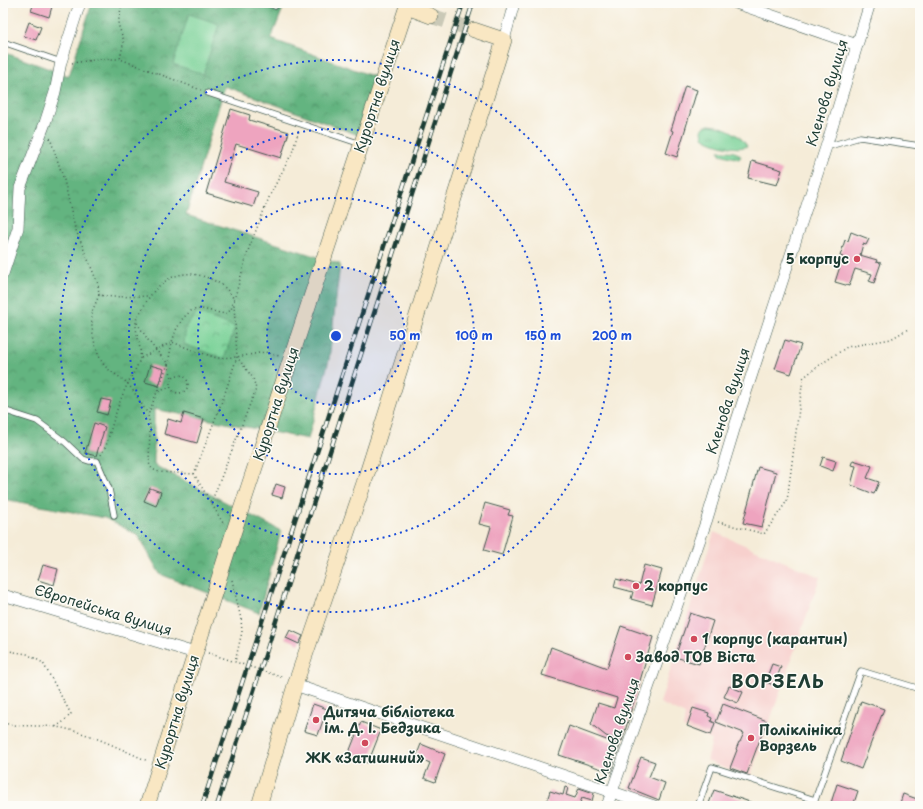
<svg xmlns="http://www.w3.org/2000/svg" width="923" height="809" viewBox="0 0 923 809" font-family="'Playpen Sans',sans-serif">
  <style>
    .built { fill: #f7d0cd }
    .grass { fill: url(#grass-tufts); stroke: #4c8866 }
    .forest { fill: url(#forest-crowns); stroke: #41785a }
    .park { fill: url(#park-crowns); stroke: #4c8866 }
    .pitch { fill: #7ad298; stroke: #4c8866 }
    .building { fill: #eea4bf }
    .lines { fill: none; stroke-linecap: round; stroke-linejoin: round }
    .secondary-tunnel { stroke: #cac9b7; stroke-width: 15; stroke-dasharray: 15 8; stroke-linecap: butt }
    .lane-casing { stroke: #3f574d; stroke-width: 7 }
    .street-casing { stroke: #3f574d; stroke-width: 12 }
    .secondary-casing { stroke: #3f574d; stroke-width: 16 }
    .path { stroke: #3f574d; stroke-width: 1.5; stroke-dasharray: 1 3; stroke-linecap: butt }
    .lane { stroke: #fff; stroke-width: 5.5 }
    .street { stroke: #fff; stroke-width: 11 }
    .secondary { stroke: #f9e7c3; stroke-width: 15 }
    .rail-casing { stroke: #1f3d34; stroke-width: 4.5 }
    .rail { stroke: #fdfcf7; stroke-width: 3; stroke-dasharray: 9; stroke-linecap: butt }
    .ring { fill: none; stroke: #1d4ed8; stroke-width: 2; stroke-dasharray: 2 4 }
    .poi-dot { fill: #d1495b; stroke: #fdfcf7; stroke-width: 1.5 }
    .labels { text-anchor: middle; stroke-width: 3; stroke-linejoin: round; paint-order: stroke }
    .street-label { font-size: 14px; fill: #1f3d34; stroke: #fdfcf7 }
    .poi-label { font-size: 14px; font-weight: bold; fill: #1f3d34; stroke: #fdfcf7; text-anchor: start }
    .district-label { font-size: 18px; font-weight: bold; letter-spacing: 1px; fill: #1f3d34; stroke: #fdfcf7 }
    .centre { fill: #1d4ed8; stroke: #fdfcf7; stroke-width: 2 }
    .ring-label { font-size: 12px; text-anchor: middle; font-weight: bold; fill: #1d4ed8; stroke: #fdfcf7; stroke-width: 3; stroke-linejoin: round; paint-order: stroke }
  </style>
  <defs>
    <pattern id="grass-tufts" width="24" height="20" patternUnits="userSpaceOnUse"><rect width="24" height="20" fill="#7ad298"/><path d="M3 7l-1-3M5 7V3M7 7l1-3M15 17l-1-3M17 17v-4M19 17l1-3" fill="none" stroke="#63ac7d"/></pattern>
    <pattern id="forest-crowns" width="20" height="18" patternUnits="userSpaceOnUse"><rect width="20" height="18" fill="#63b480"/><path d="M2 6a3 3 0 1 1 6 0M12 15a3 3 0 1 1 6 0" fill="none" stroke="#51946a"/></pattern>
    <pattern id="park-crowns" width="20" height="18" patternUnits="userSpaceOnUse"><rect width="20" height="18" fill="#7ad298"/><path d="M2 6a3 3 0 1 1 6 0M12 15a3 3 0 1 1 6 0" fill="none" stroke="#63ac7d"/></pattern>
  </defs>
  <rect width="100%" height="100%" fill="#fdfcf7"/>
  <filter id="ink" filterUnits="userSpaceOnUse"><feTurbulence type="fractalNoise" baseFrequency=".025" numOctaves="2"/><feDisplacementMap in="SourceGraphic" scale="8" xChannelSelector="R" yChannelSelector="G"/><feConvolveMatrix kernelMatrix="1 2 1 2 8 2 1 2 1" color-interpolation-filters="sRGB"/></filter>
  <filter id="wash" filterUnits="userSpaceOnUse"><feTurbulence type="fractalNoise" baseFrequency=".012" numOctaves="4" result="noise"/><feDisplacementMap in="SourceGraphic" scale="16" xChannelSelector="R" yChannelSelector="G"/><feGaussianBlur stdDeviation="0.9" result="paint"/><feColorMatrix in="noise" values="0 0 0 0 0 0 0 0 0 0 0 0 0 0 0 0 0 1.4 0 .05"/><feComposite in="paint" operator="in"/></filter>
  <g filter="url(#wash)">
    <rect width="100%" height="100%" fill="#f5ecd8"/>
    <polygon class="built" points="714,532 820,577 750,778 707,761 712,740 683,728 685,715 660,703"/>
    <g class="grass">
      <path d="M709 125C724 126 739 133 747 146 737 151 712 144 703 137L702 130 705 126Z"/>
      <path d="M719 151C726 151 738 150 741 157L739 159 720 154Z"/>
    </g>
    <polygon class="forest" points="92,3 285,3 271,39 383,80 361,136 225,86 186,215 340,264 329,360 308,439 154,409 154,465 281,531 259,613 160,574 138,535 105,518 3,499 3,52 69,76"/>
    <polygon class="park" points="197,313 235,327 224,359 184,344 186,326"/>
    <polygon class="pitch" points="189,14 219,24 203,74 173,64"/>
    <g id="blocks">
      <g class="building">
        <polygon points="34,3 53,3 49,17 31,11"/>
        <polygon points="29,22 41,27 36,40 24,36"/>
        <polygon points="685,86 697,90 677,157 666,153 673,131 671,130"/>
        <polygon points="231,109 250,115 249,120 289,132 281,158 236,144 224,182 258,192 253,207 206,193"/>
        <polygon points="752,161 782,170 777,185 748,178"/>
        <polygon points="851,232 869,239 866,245 863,244 860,255 877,260 876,262 881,263 874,283 869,281 872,274 855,269 849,286 835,282 843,257 840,256 845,240 848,241"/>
        <polygon points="785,340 801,345 791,374 775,369"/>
        <polygon points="150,365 164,369 159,386 145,382"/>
        <polygon points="101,399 111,401 107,415 97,412"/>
        <polygon points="184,413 204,419 197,443 164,434 168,419 181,423"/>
        <polygon points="94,423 105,427 96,456 85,453"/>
        <polygon points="823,457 836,461 833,471 820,466"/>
        <polygon points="853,460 872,466 867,478 879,482 874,494 851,485 856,466 851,465"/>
        <polygon points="758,467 776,472 762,527 743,523"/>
        <polygon points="276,484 285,487 282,498 272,495"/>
        <polygon points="150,488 161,492 156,506 144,501"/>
        <polygon points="485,503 510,510 508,515 513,516 502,555 484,550 491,527 479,524"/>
        <polygon points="43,565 58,569 54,585 38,580"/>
        <polygon points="644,565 662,570 652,605 631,599 633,592 614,587 616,579 639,585"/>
        <polygon points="690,613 713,621 699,664 675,657"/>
        <polygon points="621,626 653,637 622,741 606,736 591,724 598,703 614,708 617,698 542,675 551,647 607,668"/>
        <polygon points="290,630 303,636 299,644 286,638"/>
        <polygon points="772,664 781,667 774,685 765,682"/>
        <polygon points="729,686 743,692 738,703 724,697"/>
        <polygon points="861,701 884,709 861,769 841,761"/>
        <polygon points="313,704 327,709 318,735 304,731"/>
        <polygon points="723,704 767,721 747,774 730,768 737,750 736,749 739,742 740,742 744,733 716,722"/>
        <polygon points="693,708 709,713 708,716 712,718 711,721 715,723 711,735 687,726"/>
        <polygon points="361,722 381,730 368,763 348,755"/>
        <polygon points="569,726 620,745 611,772 559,755"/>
        <polygon points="421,744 445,754 435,782 424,778 430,763 416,757"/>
        <polygon points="641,757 655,762 649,777 665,783 659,800 629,788"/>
        <polygon points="837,784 858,791 853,806 830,806"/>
        <polygon points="565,787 568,788 566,795 575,798 579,788 594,793 592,801 582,798 580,803 588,806 552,806 546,804 550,791 563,795"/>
        <polygon points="714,790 762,806 708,806"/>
        <polygon points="903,794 920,800 920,806 899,806"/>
      </g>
    </g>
  </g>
  <g filter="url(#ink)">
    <use href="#blocks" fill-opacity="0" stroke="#3f574d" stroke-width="1"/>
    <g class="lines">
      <polyline class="secondary-tunnel" points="431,16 474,30"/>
      <defs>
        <g id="lane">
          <polyline points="268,3 275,6"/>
          <polyline points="3,42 61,62"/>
          <polyline points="208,93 361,144"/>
          <polyline points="826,147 860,137 920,146"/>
          <polyline points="3,410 37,421 65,442 83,459 89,461 97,461 109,489 114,515"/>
          <polyline points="698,806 712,767 815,800 861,671 920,689"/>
        </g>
        <g id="street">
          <polyline points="736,3 857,45"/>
          <polyline points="504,40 514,3"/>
          <polyline points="3,274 18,228 20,188 45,123 55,92 61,62 80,3"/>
          <polyline points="3,595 195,653"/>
          <polyline points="295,685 654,806"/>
          <polyline points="607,806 707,519 736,423 826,147 870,3"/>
        </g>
        <g id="secondary">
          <polyline points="407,7 431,16"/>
          <polyline points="147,806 232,537 408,3"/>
          <polyline points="259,806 296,682 364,483 504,40 474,30"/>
        </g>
      </defs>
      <use href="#lane" class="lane-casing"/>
      <use href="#street" class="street-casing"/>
      <use href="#secondary" class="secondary-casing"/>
      <g class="path">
        <polyline points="122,3 118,24 124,41 120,59 201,90"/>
        <polyline points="72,63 101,59 120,59"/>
        <polyline points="50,138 64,180 75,228 98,284 99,295 113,297 149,296"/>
        <path d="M99 295C97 300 95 305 93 309 89 324 95 355 105 366 111 373 120 376 127 383 135 392 141 404 148 414"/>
        <polyline points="234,300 249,248 270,195 292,153 299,130"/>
        <polyline points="137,323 150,343 168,364 172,378"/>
        <polyline points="141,358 172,342 195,351 217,358 237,357 265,352 279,356"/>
        <circle cx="179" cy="384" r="9"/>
        <polyline points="159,391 171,387"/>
        <path d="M101 455 106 446C112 425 118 403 128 383 131 376 139 365 140 358 142 348 135 333 136 322 136 317 141 312 143 308 153 287 173 269 198 275 212 278 228 286 234 300L231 310 225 314 202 309 192 310 183 318 176 330 172 342 168 364 148 415 150 426 149 463 152 469 159 472 194 474 223 523"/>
        <polyline points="194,474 224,396 237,357 234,304"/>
        <polyline points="211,503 256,389 253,378 237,357"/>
        <polyline points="718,522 764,534 787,501 803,378 818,366 847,347 891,339 908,329"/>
        <polyline points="232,580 241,619 242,632 235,662"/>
        <polyline points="3,650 27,654 43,663 71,714 62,723 55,727"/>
        <polyline points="208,653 284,678"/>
        <path d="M3 723C23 728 42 724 62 728 92 734 120 749 148 761"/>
      </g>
      <use href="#lane" class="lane"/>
      <use href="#street" class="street"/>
      <use href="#secondary" class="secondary"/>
      <defs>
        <g id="rail">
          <polyline points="202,806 463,3"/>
          <polyline points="217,806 473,3"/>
        </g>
      </defs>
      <use href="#rail" class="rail-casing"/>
      <use href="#rail" class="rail"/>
    </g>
  </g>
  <circle cx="336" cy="336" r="69" fill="#1d4ed8" fill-opacity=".12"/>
  <g class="ring">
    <circle cx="336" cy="336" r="69"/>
    <circle cx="336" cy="336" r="138"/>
    <circle cx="336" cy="336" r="207"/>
    <circle cx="336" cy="336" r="276"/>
  </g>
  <g class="poi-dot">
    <circle cx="857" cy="259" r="4"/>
    <circle cx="636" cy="586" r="4"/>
    <circle cx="694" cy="639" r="4"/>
    <circle cx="628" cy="657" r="4"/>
    <circle cx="316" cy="720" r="4"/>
    <circle cx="751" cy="738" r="4"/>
    <circle cx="365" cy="743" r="4"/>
  </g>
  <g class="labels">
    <g class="street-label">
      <text transform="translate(827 93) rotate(-73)" y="5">Кленова вулиця</text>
      <text transform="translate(377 96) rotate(-72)" y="5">Курортна вулиця</text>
      <text transform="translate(728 401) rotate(-72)" y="5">Кленова вулиця</text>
      <text transform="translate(276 404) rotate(-72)" y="5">Курортна вулиця</text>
      <text transform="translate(103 610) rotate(17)" y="5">Європейська вулиця</text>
      <text transform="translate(177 712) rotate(-73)" y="5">Курортна вулиця</text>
      <text transform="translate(617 731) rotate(-71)" y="5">Кленова вулиця</text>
    </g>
    <g class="poi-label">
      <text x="849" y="264" text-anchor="end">5 корпус</text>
      <text x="644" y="591">2 корпус</text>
      <text x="702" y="644">1 корпус (карантин)</text>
      <text x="636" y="662">Завод ТОВ Віста</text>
      <text x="324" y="717">Дитяча бібліотека<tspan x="324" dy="16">ім. Д. І. Бедзика</tspan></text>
      <text x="759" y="735">Поліклініка<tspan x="759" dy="16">Ворзель</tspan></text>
      <text x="365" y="763" text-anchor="middle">ЖК «Затишний»</text>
    </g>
    <g class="district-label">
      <text x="778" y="688">ВОРЗЕЛЬ</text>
    </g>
  </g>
  <circle cx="336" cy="336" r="6" class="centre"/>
  <g class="ring-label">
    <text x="405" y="340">50 m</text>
    <text x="474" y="340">100 m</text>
    <text x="543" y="340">150 m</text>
    <text x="612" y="340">200 m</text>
  </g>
  <rect width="923" height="809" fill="none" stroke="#fdfcf7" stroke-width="16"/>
</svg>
